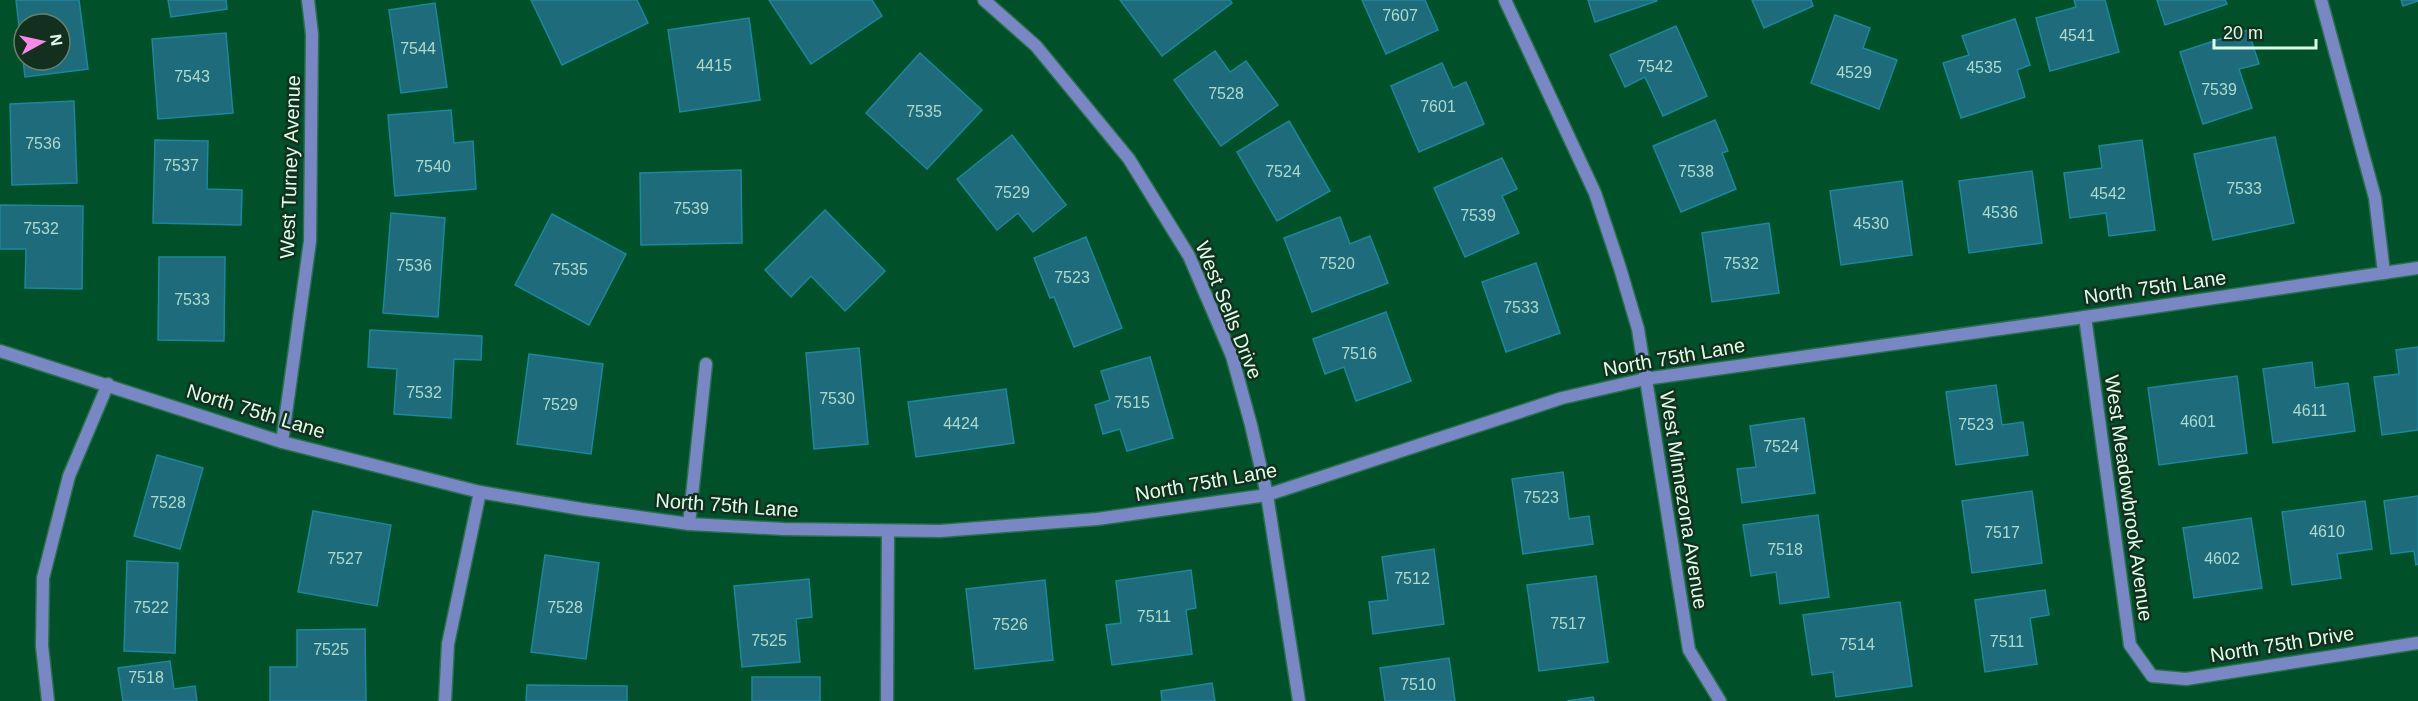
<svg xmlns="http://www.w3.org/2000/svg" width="2418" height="701" viewBox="0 0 2418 701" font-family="Arial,sans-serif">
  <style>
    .building { fill: #1d6b7b; stroke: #1b889d; stroke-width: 1.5; fill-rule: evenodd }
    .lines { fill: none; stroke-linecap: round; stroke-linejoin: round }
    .minor-casing { stroke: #28704b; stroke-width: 15 }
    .minor { stroke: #7987c5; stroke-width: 12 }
    .labels { text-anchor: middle; stroke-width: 5; stroke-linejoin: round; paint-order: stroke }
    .number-label { font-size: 16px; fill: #addacc }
    .street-label { font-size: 20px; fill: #ddffe7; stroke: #132f1e }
  </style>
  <rect width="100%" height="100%" fill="#005029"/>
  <g class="building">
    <path d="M16 0H79L88 69 25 77ZM24 24H60V60H24Z"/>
    <polygon points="168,0 226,0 227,9 171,17"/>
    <polygon points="531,0 637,0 648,23 562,65"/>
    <polygon points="769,0 872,0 882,16 811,64"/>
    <polygon points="1120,0 1230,0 1232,3 1162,56"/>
    <polygon points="1362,0 1425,0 1438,30 1386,54"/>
    <polygon points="1588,0 1656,0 1657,1 1595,22"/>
    <polygon points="1752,0 1811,0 1813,6 1764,28"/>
    <polygon points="2074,0 2105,0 2119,52 2050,71 2036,18 2076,7"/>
    <polygon points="2157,0 2225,0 2227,4 2165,25"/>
    <polygon points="2401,0 2418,0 2418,1 2403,6"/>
    <polygon points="435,3 447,87 401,93 389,10"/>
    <polygon points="1835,15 1870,28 1863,48 1897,60 1879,109 1811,83"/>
    <polygon points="749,18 760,100 680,112 668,30"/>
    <polygon points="2015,19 2030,65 2017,70 2025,97 1961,118 1943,63 1969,55 1962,36"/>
    <polygon points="1676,26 1707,96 1663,116 1645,77 1625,87 1610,55"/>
    <polygon points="2248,30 2259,64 2239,69 2252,108 2203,124 2180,52"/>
    <polygon points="226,33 233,113 158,119 152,39"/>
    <polygon points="1215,51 1230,72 1246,61 1278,105 1221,146 1174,80"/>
    <polygon points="920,53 982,110 927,169 866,113"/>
    <polygon points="1442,63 1453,88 1466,82 1484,124 1419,152 1391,86"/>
    <polygon points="74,101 77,183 12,185 10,104"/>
    <polygon points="451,110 454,143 473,141 476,189 395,196 388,115"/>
    <polygon points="1715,120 1728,151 1722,153 1736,189 1681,212 1653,146"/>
    <polygon points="1289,121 1330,191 1277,221 1237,152"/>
    <polygon points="1012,135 1066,205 1033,232 1018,213 997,230 957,179"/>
    <polygon points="2275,137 2294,223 2213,240 2194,154"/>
    <polygon points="155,140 208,141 207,189 242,190 241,225 153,223"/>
    <polygon points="2142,140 2155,230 2109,236 2106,213 2070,218 2064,173 2102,168 2099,146"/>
    <polygon points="1502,158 1517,189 1502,196 1519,233 1465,257 1434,188"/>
    <polygon points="741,170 742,243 641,245 640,173"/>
    <polygon points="2032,171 2042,243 1969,253 1959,181"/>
    <polygon points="1902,181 1912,255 1841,265 1830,191"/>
    <polygon points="0,205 83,206 82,289 25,288 26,249 0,249"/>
    <polygon points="825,210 885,271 845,311 811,276 791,297 765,270"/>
    <polygon points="391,213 445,218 438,317 383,313"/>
    <polygon points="552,214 626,254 589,325 515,285"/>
    <polygon points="1340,217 1350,244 1370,236 1388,283 1312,312 1284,238"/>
    <polygon points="1769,223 1779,293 1712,302 1702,233"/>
    <polygon points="1086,237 1122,328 1074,347 1054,297 1050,298 1034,258"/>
    <polygon points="159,257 225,257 224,341 158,340"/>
    <polygon points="1536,263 1560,333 1506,352 1482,282"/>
    <polygon points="1386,312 1411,381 1356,401 1344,367 1325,374 1313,339"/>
    <polygon points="370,330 482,336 481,360 454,359 451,418 394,414 397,369 368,367"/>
    <polygon points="2418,347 2418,430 2382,435 2374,377 2399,374 2396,350"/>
    <polygon points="859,348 868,444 814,449 806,353"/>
    <polygon points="529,354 603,364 591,454 517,444"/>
    <polygon points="1150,357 1173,438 1127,451 1120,429 1103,434 1095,405 1110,400 1101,371"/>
    <polygon points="2312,362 2315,388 2348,383 2355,431 2273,443 2263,369"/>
    <polygon points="2237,376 2247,453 2159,465 2148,388"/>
    <polygon points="1996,385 2002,425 2023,422 2028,455 1956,465 1946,392"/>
    <polygon points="1006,389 1014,443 916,457 908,402"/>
    <polygon points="1804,418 1815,493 1742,503 1737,469 1756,467 1750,426"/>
    <polygon points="157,455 203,468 180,549 134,536"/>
    <polygon points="1563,472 1569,519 1589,516 1593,544 1523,554 1512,479"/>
    <polygon points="2032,491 2042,563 1972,573 1962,501"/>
    <polygon points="2418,496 2418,564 2416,565 2414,551 2391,554 2384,501"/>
    <polygon points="2365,501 2372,549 2337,554 2341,578 2292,585 2282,512"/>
    <polygon points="313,511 391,525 377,606 298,592"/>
    <polygon points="1818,515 1829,597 1780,604 1776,572 1751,576 1743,525"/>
    <polygon points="2251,518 2262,588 2194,598 2183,528"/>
    <polygon points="1434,549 1444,624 1373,634 1369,602 1388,600 1382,557"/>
    <polygon points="545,555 599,563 586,659 531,652"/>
    <polygon points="127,561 178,563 175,653 124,651"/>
    <polygon points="1191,570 1196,608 1186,610 1192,654 1112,665 1106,625 1121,623 1116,581"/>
    <polygon points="1596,576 1608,662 1539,671 1527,585"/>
    <polygon points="809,579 812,617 796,619 800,662 742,667 734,586"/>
    <polygon points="1045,580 1053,660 975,669 966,589"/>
    <polygon points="2045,590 2049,615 2030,618 2037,664 1985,672 1975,600"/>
    <polygon points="1900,602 1912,686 1836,697 1833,672 1812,675 1803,615"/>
    <polygon points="365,629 366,701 270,701 270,667 297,667 297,630"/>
    <polygon points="1449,658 1455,701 1385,701 1380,668"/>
    <polygon points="170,661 174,689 195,686 197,701 123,701 118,668"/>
    <rect x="752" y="677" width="68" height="24"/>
    <polygon points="1212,683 1215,701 1162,701 1161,691"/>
    <polygon points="527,685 627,686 627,701 526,701"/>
    <polygon points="1593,697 1594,701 1567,701"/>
  </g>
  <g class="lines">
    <defs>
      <g id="minor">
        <polyline points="984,0 1036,46 1129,159 1189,256 1232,356 1251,425 1267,495 1299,701"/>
        <polyline points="1505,0 1595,193 1620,268 1638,329 1689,650 1720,701"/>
        <polyline points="2321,0 2375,198 2384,273"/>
        <polyline points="2085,317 2130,645 2152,676 2186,679 2418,643"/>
        <polyline points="0,351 282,442 480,492 581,509 689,524 784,529 940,531 1097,519 1267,495 1562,398 1645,379 2085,317 2418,268"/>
        <polyline points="282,442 310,241 312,34 308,0"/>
        <polyline points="689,524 706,364"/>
        <polyline points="48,701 42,646 43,578 69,476 108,384"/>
        <polyline points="445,701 448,644 480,492"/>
        <polyline points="887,701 888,532"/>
      </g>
    </defs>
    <use href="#minor" class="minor-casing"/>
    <use href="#minor" class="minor"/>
  </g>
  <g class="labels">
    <g class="number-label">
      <text x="1400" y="21">7607</text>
      <text x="2077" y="41">4541</text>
      <text x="418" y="54">7544</text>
      <text x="714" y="71">4415</text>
      <text x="1655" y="72">7542</text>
      <text x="1984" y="73">4535</text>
      <text x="1854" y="78">4529</text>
      <text x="192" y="82">7543</text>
      <text x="2219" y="95">7539</text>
      <text x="1226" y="99">7528</text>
      <text x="1438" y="112">7601</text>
      <text x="924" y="117">7535</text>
      <text x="43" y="149">7536</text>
      <text x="181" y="171">7537</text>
      <text x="433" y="172">7540</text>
      <text x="1283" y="177">7524</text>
      <text x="1696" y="177">7538</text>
      <text x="2244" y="194">7533</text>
      <text x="1012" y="198">7529</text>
      <text x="2108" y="199">4542</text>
      <text x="691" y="214">7539</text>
      <text x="2000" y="218">4536</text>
      <text x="1478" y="221">7539</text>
      <text x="1871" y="229">4530</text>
      <text x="41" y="234">7532</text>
      <text x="1337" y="269">7520</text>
      <text x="1741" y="269">7532</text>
      <text x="414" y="271">7536</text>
      <text x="570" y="275">7535</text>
      <text x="1072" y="283">7523</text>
      <text x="192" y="305">7533</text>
      <text x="1521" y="313">7533</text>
      <text x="1359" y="359">7516</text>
      <text x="424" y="398">7532</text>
      <text x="837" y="404">7530</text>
      <text x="1132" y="408">7515</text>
      <text x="560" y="410">7529</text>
      <text x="2310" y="416">4611</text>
      <text x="2198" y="427">4601</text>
      <text x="961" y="429">4424</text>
      <text x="1976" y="430">7523</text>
      <text x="1781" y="452">7524</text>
      <text x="1541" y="503">7523</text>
      <text x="168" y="508">7528</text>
      <text x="2327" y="537">4610</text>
      <text x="2002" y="538">7517</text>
      <text x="1785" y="555">7518</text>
      <text x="345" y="564">7527</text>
      <text x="2222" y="564">4602</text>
      <text x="1412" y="584">7512</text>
      <text x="151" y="613">7522</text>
      <text x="565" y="613">7528</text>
      <text x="1154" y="622">7511</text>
      <text x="1568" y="629">7517</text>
      <text x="1010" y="630">7526</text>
      <text x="769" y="646">7525</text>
      <text x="2007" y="647">7511</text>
      <text x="1857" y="650">7514</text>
      <text x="331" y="655">7525</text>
      <text x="146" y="683">7518</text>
      <text x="1418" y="690">7510</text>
    </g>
    <g class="street-label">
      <text transform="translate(290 167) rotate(-88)" y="7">West Turney Avenue</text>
      <text transform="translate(2155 287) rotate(-8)" y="7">North 75th Lane</text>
      <text transform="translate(1229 310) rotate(68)" y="7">West Sells Drive</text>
      <text transform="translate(1674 357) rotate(-10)" y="7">North 75th Lane</text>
      <text transform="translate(256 411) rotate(17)" y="7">North 75th Lane</text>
      <text transform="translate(1206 482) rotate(-10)" y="7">North 75th Lane</text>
      <text transform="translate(2129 498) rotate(82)" y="7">West Meadowbrook Avenue</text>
      <text transform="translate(1684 500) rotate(81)" y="7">West Minnezona Avenue</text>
      <text transform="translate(727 505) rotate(4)" y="7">North 75th Lane</text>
      <text transform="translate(2282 644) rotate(-9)" y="7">North 75th Drive</text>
    </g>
  </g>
  <g transform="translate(42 42) rotate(82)"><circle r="28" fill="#132f1e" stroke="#64826e" stroke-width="1.5"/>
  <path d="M0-4.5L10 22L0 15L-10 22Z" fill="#fb87e6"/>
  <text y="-9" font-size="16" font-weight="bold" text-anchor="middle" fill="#ddffe7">N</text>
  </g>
  <path d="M2214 39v9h102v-9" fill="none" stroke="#ddffe7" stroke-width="3"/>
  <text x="2223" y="39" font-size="18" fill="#ddffe7" stroke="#132f1e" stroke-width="4.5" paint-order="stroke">20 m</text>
</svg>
